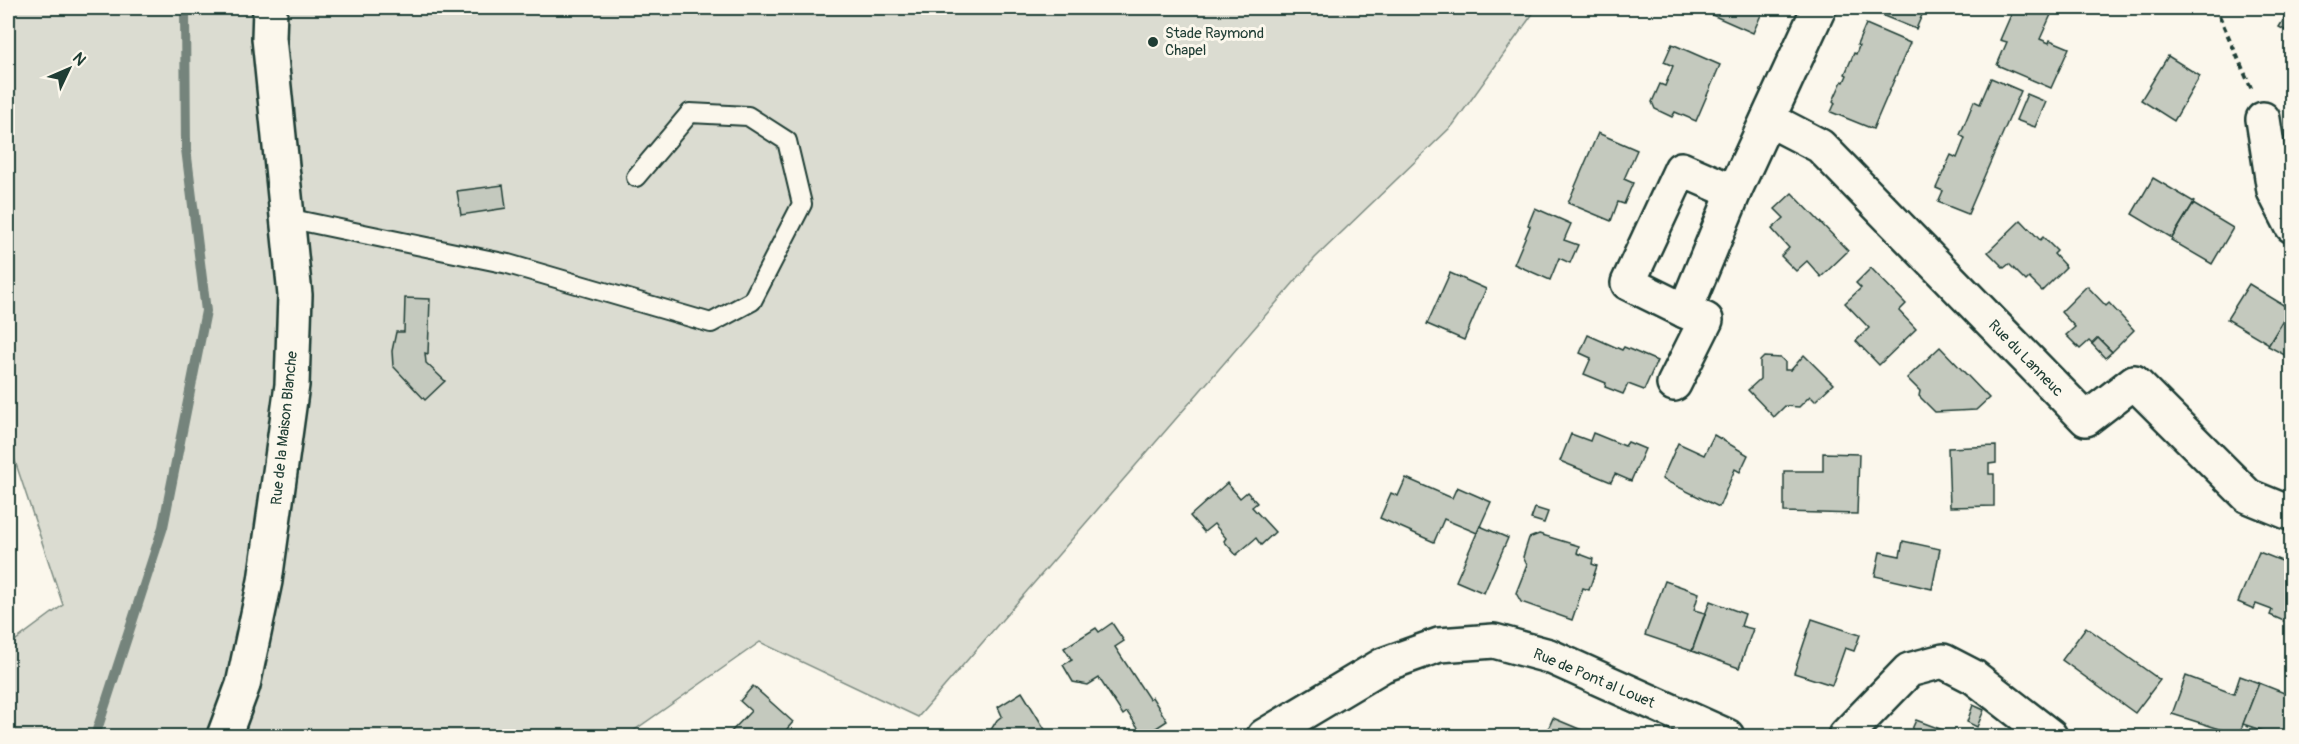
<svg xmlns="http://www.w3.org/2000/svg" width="2299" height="744" viewBox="0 0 2299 744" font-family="Pangolin,sans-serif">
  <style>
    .green { fill: #dbdcd1; stroke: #7d8c82; stroke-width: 1.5 }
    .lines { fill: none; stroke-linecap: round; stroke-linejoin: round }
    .stream { stroke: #74847b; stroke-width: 10 }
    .building { fill: #c4c9be; stroke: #1f3d34; stroke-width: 1.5 }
    .service-casing { stroke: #1f3d34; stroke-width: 22 }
    .minor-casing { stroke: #1f3d34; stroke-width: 38 }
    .tertiary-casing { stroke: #1f3d34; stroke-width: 38 }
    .path { stroke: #1f3d34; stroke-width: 4; stroke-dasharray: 6 4.5; stroke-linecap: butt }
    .service { stroke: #fbf7ec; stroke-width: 18 }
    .minor { stroke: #fbf7ec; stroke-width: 33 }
    .tertiary { stroke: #fbf7ec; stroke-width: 33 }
    .poi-dot { fill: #1f3d34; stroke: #fbf7ec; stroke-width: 2 }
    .labels { text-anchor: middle; stroke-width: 6; stroke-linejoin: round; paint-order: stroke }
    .poi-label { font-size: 15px; fill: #1f3d34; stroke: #fbf7ec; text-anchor: start }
    .street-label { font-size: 15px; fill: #1f3d34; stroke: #fbf7ec }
  </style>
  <rect width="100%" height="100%" fill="#fbf7ec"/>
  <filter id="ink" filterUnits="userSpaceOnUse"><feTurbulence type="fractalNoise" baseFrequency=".0167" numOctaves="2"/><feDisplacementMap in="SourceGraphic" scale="12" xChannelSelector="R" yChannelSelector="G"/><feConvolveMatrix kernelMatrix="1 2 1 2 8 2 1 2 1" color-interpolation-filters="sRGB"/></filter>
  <g filter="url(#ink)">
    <polygon class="green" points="8,8 1537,8 1453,125 1315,258 918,717 760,642 626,736 8,736 8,646 63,605 8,440"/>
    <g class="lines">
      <polyline class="stream" points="95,736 163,527 206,311 186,149 185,8"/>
    </g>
    <g class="building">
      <polygon points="1709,8 1764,8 1753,33 1710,14 1712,9"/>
      <polygon points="1876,8 1925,8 1916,29 1874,12"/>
      <polygon points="2014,8 2054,8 2040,39 2049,43 2050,40 2069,48 2051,88 1997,65 2007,42 2000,40"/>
      <polygon points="2291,8 2292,8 2292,34 2279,27"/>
      <polygon points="1866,24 1910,43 1873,129 1831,112 1835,103 1833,101 1842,81 1844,82 1847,75 1845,74 1854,53 1856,54 1859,46 1857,45"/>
      <polygon points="1672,44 1720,65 1696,121 1675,112 1672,117 1655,109 1652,102 1660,84 1665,86 1673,66 1664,62"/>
      <polygon points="2168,56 2200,76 2174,121 2141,100"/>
      <polygon points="1991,78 2021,91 1968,214 1938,202 1943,191 1936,188 1951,155 1957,158 1965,138 1960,135 1974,101 1980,104"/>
      <polygon points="2027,94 2046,102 2035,127 2016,120"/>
      <polygon points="1598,133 1637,150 1624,179 1633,183 1624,204 1618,202 1611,221 1568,203"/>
      <polygon points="2153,178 2194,202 2172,238 2132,214"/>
      <polygon points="503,185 506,208 461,215 457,191"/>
      <polygon points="1792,193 1848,251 1821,277 1807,261 1796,271 1781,256 1789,248 1772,229 1784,218 1775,209"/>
      <polygon points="2193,204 2233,228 2212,264 2171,240"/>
      <polygon points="1535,208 1571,224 1564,240 1578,245 1570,263 1559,258 1550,280 1514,264 1530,226 1528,225"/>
      <polygon points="2021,220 2040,240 2043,237 2057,251 2054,254 2066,267 2042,291 2029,278 2026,281 2009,264 2004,268 1988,252"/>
      <polygon points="1871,268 1906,304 1899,311 1916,329 1879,365 1856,341 1869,328 1845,303 1861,288 1856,283"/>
      <polygon points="1450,273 1486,289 1464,340 1427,324"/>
      <polygon points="2249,284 2290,309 2269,344 2227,319"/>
      <polygon points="2087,286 2106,306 2109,303 2134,330 2112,352 2098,338 2092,344 2089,341 2080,349 2066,335 2075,327 2061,312"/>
      <polygon points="405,298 430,299 428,354 425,353 426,363 445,381 425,400 393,366 392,351 396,332 404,332"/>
      <polygon points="2290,310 2292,311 2292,359 2268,346"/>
      <polygon points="1588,335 1622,350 1624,347 1657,361 1644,390 1628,384 1623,394 1605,387 1606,383 1584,374 1591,358 1580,353"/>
      <polygon points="2098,338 2112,352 2105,358 2092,344"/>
      <polygon points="1940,347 1989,398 1976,410 1935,412 1919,396 1920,391 1907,378"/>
      <polygon points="1804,355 1833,384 1815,401 1810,396 1799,407 1785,406 1774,417 1748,390 1760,379 1760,361 1764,357 1781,358 1785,362 1785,370 1791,370"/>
      <polygon points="1593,433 1625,446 1628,442 1645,449 1631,481 1615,474 1611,482 1560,461 1571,434 1590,441"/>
      <polygon points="1714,435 1748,455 1740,472 1735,469 1719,507 1662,479 1678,443 1704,455"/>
      <polygon points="1996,446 1996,463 1989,464 1989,474 1994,474 1994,506 1950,507 1948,448"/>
      <polygon points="1823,453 1859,454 1857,514 1784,512 1784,471 1823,471"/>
      <polygon points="1406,478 1452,498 1457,487 1491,502 1477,533 1444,519 1434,542 1380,518 1391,493 1398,496"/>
      <polygon points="1227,483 1240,498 1247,492 1257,503 1252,507 1275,532 1261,545 1256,538 1236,555 1224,541 1226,538 1214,524 1204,532 1190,516"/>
      <polygon points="1535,508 1548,512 1544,523 1531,519"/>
      <polygon points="1480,526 1508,538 1484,593 1456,581"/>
      <polygon points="1539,534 1579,546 1577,553 1593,559 1592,564 1597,566 1589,590 1583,588 1572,620 1521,602 1516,593 1527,565 1523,557 1529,538"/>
      <polygon points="1903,541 1940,549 1932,589 1875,576 1880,552 1900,556"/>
      <polygon points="2259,552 2292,565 2292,618 2288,617 2286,622 2270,615 2272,610 2256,604 2254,609 2238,602"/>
      <polygon points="1665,581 1699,593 1694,610 1705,613 1692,651 1645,635"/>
      <polygon points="1710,601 1745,614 1741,626 1753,629 1739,668 1692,651"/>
      <polygon points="1812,619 1860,635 1854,651 1845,648 1832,685 1794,673"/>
      <polygon points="1112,623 1124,641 1115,647 1149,699 1152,697 1167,721 1144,736 1127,712 1123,715 1099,678 1088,685 1073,682 1063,665 1072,660 1064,648 1096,628 1099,632"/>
      <polygon points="2086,627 2160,680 2135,713 2062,660"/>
      <polygon points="2186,676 2234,694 2240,676 2259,683 2239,735 2172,714"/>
      <polygon points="2259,683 2292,696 2292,736 2278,736 2243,724"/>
      <polygon points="753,686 793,722 781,736 727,736 751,711 740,701"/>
      <polygon points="1022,692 1049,736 987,736 997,720 1002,716 998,707"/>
      <polygon points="1973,705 1984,710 1977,727 1967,722"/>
      <polygon points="1553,718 1596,736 1545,736"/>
      <polygon points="1916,720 1959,736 1909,736"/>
    </g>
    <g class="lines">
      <defs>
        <polyline id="service" points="287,218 508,264 711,323 752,301 802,204 787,141 748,116 690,113 636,177"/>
        <g id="minor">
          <polyline points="1768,119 1820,146 2086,419 2134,382 2248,496 2292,514"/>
          <polyline points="2263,119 2274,191 2292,226"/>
          <polyline points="1685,311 1628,283 1681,169 1734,192"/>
          <polyline points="1674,384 1706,320 1685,311 1734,192 1819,8"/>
          <polyline points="224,736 243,685 265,581 292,385 295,295 269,38 270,8"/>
          <polyline points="1845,736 1909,670 1943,661 1974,677 2050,736"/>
        </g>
        <polyline id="tertiary" points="1264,736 1383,665 1439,645 1494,641 1549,656 1727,736"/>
      </defs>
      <use href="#service" class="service-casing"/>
      <use href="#minor" class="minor-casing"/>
      <use href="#tertiary" class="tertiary-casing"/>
      <polyline class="path" points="2212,8 2218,13 2252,90"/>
      <use href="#service" class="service"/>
      <use href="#minor" class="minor"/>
      <use href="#tertiary" class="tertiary"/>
    </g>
  </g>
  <circle class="poi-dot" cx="1153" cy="42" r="6"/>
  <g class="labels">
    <g class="poi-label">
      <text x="1165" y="38">Stade Raymond<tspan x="1165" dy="17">Chapel</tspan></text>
    </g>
    <g class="street-label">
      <text transform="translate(2026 358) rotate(46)" y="5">Rue du Lanneuc</text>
      <text transform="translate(284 428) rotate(-84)" y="5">Rue de la Maison Blanche</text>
      <text transform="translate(1594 678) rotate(23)" y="5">Rue de Pont al Louet</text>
    </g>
  </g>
  <rect width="2299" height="744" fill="none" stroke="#fbf7ec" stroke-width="30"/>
  <rect x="15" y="15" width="2269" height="714" fill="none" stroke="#1f3d34" stroke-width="2" filter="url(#ink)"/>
  <g transform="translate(69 69) rotate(46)" stroke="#fbf7ec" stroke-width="4.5" paint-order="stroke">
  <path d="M0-4.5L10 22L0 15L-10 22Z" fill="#1f3d34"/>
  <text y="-9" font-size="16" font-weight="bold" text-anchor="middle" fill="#1f3d34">N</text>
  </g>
</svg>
